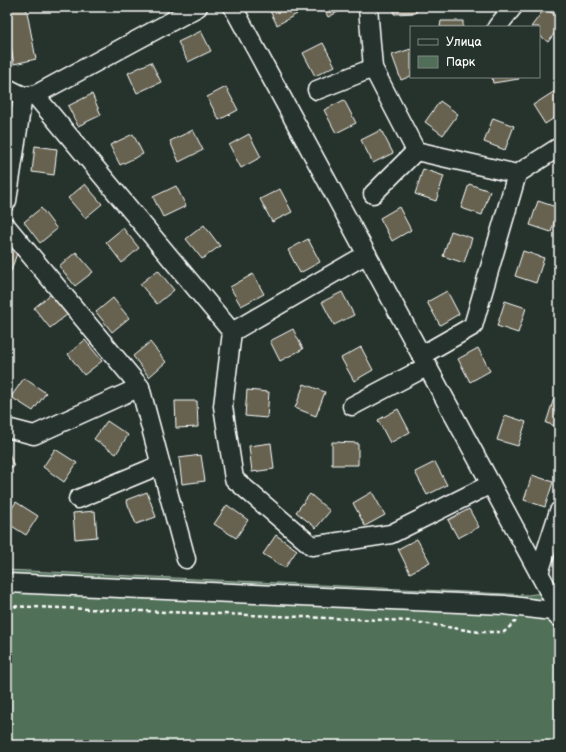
<svg xmlns="http://www.w3.org/2000/svg" width="566" height="752" viewBox="0 0 566 752" font-family="'Balsamiq Sans',sans-serif">
  <style>
    .green { fill: #516f58; stroke: #a8b7ac }
    .building { fill: #66624f; stroke: #fff }
    .lines { fill: none; stroke-linecap: round; stroke-linejoin: round }
    .minor-casing { stroke: #fff; stroke-width: 21 }
    .path { stroke: #fff; stroke-width: 2.5; stroke-dasharray: 4 3; stroke-linecap: butt }
    .minor { stroke: #26332d; stroke-width: 18 }
  </style>
  <rect width="100%" height="100%" fill="#26332d"/>
  <filter id="ink" filterUnits="userSpaceOnUse"><feTurbulence type="fractalNoise" baseFrequency=".025" numOctaves="2"/><feDisplacementMap in="SourceGraphic" scale="8" xChannelSelector="R" yChannelSelector="G"/><feConvolveMatrix kernelMatrix="1 2 1 2 8 2 1 2 1" color-interpolation-filters="sRGB"/></filter>
  <g filter="url(#ink)">
    <polygon class="green" points="7,570 528,595 549,592 559,574 559,745 7,745"/>
    <g class="building">
      <polygon points="7,7 26,7 36,59 14,64 7,26"/>
      <polygon points="268,7 293,7 297,14 277,25"/>
      <polygon points="323,7 348,7 328,17"/>
      <polygon points="394,7 416,7 416,13 394,14"/>
      <polygon points="545,8 559,18 559,27 548,42 539,35 539,27 531,27"/>
      <polygon points="441,21 463,21 463,27 440,27"/>
      <polygon points="201,31 211,51 188,62 178,42"/>
      <polygon points="323,43 335,66 315,76 303,53"/>
      <polygon points="411,49 411,76 401,80 392,55"/>
      <polygon points="151,62 161,82 137,93 128,73"/>
      <polygon points="492,77 518,77 519,79 493,83"/>
      <polygon points="226,87 238,110 219,120 207,97"/>
      <polygon points="555,91 559,97 559,115 545,124 533,105"/>
      <polygon points="92,94 101,115 78,126 68,106"/>
      <polygon points="344,100 356,123 336,133 324,110"/>
      <polygon points="440,101 458,114 443,135 425,122"/>
      <polygon points="493,118 514,126 505,150 484,142"/>
      <polygon points="193,130 203,150 179,162 170,141"/>
      <polygon points="381,130 393,153 373,163 361,140"/>
      <polygon points="133,134 143,154 120,165 110,145"/>
      <polygon points="249,134 261,157 241,168 229,145"/>
      <polygon points="35,146 57,149 54,175 32,172"/>
      <polygon points="423,169 444,176 436,201 415,194"/>
      <polygon points="85,184 102,204 85,218 68,198"/>
      <polygon points="469,184 490,191 482,215 461,208"/>
      <polygon points="176,186 186,206 163,217 153,197"/>
      <polygon points="280,189 292,212 272,222 260,199"/>
      <polygon points="538,201 559,208 551,232 530,225"/>
      <polygon points="399,207 411,230 392,241 380,218"/>
      <polygon points="41,208 57,229 40,243 24,222"/>
      <polygon points="204,225 220,246 202,259 186,239"/>
      <polygon points="123,228 139,248 122,263 106,242"/>
      <polygon points="451,231 472,238 464,263 443,256"/>
      <polygon points="308,239 320,262 300,273 288,250"/>
      <polygon points="7,247 18,250 11,271 7,270"/>
      <polygon points="523,251 544,258 536,283 515,276"/>
      <polygon points="76,252 93,272 75,286 59,266"/>
      <polygon points="158,270 174,290 157,304 140,284"/>
      <polygon points="253,274 264,294 241,306 230,287"/>
      <polygon points="447,291 459,314 440,325 427,302"/>
      <polygon points="342,292 354,315 334,325 322,302"/>
      <polygon points="51,294 68,314 50,328 34,308"/>
      <polygon points="113,298 129,318 112,332 96,312"/>
      <polygon points="505,301 526,308 518,333 497,326"/>
      <polygon points="293,329 303,349 280,361 270,341"/>
      <polygon points="85,340 102,361 84,375 68,354"/>
      <polygon points="150,342 166,362 149,377 133,356"/>
      <polygon points="361,347 373,370 354,381 341,358"/>
      <polygon points="478,348 490,371 470,382 458,359"/>
      <polygon points="24,378 46,393 33,411 11,397"/>
      <polygon points="304,384 325,392 316,416 295,408"/>
      <polygon points="247,390 269,392 267,418 245,416"/>
      <polygon points="554,398 559,400 559,427 546,423"/>
      <polygon points="175,401 197,401 198,427 176,428"/>
      <polygon points="398,409 410,432 390,443 378,420"/>
      <polygon points="505,415 526,422 518,446 497,440"/>
      <polygon points="107,421 128,435 116,454 94,439"/>
      <polygon points="332,442 358,443 358,465 332,465"/>
      <polygon points="271,443 274,469 252,472 249,446"/>
      <polygon points="7,448 14,467 7,469"/>
      <polygon points="55,449 77,463 64,482 43,467"/>
      <polygon points="201,455 205,481 182,484 179,458"/>
      <polygon points="435,462 447,485 427,495 415,472"/>
      <polygon points="532,475 553,482 545,507 524,500"/>
      <polygon points="147,492 156,517 136,524 126,500"/>
      <polygon points="372,492 385,515 365,526 353,503"/>
      <polygon points="310,494 330,511 316,528 296,512"/>
      <polygon points="16,502 38,516 26,535 7,523 7,516"/>
      <polygon points="227,505 248,520 236,538 214,524"/>
      <polygon points="469,509 479,527 458,538 448,520"/>
      <polygon points="95,511 97,537 75,539 73,513"/>
      <polygon points="276,535 297,550 285,568 263,554"/>
      <polygon points="417,539 430,562 410,573 398,549"/>
    </g>
    <g class="lines">
      <defs>
        <g id="minor">
          <polyline points="198,7 35,95 232,332"/>
          <polyline points="233,7 559,610"/>
          <polyline points="368,7 373,68 416,151 517,174 559,147"/>
          <polyline points="497,27 513,7"/>
          <polyline points="7,88 23,96 35,95"/>
          <polyline points="317,90 373,68"/>
          <polyline points="373,194 416,151"/>
          <polyline points="7,201 23,96"/>
          <polyline points="7,227 140,387 186,559"/>
          <polyline points="367,254 232,332 223,406 234,479 312,546 391,534 491,484"/>
          <polyline points="422,355 473,326 517,174"/>
          <polyline points="352,406 428,366"/>
          <polyline points="7,428 34,435 140,387"/>
          <polyline points="78,499 160,465"/>
          <polyline points="539,573 559,511"/>
          <polyline points="7,583 504,605 552,611 559,618"/>
        </g>
      </defs>
      <use href="#minor" class="minor-casing"/>
      <polyline class="path" points="7,606 409,621 479,632 504,632 516,621"/>
      <use href="#minor" class="minor"/>
    </g>
  </g>
  <rect width="566" height="752" fill="none" stroke="#26332d" stroke-width="24"/>
  <rect x="12" y="12" width="542" height="728" fill="none" stroke="#fff" stroke-width="1.5" filter="url(#ink)"/>
  <rect x="410" y="26" width="130" height="52" fill="#26332d" stroke="#7d8581"/>
  <rect x="418" y="39" width="20" height="6" fill="#26332d" stroke="#7d8581"/>
  <text x="446" y="46" font-size="12" fill="#ffffff">Улица</text>
  <rect x="418" y="56" width="20" height="12" fill="#516f58" stroke="#7d8581"/>
  <text x="446" y="66" font-size="12" fill="#ffffff">Парк</text>
</svg>
